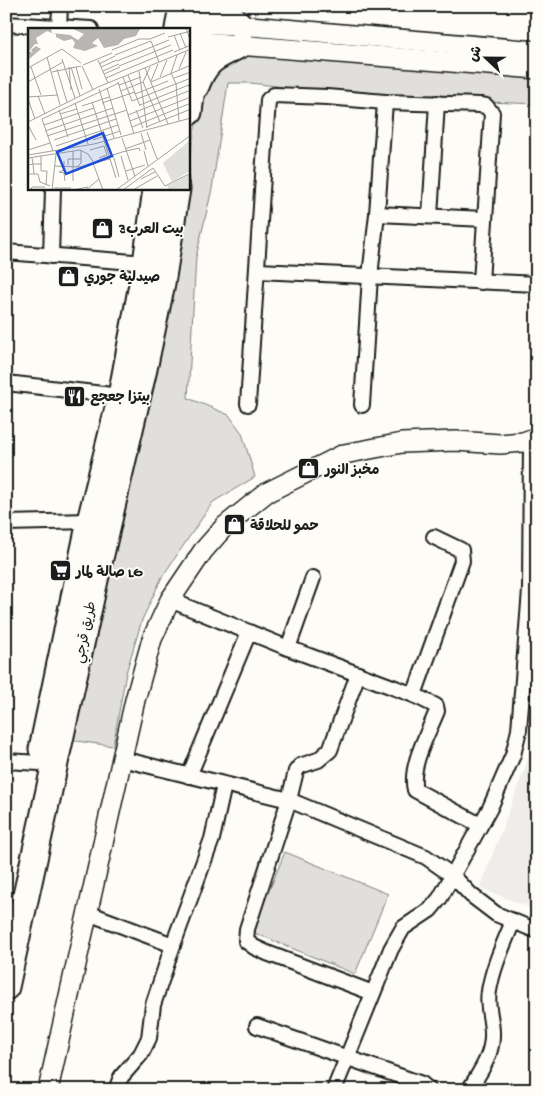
<svg xmlns="http://www.w3.org/2000/svg" width="543" height="1096" viewBox="0 0 543 1096" font-family="'Gochi Hand','Playpen Sans Arabic',sans-serif">
  <style>
    .built { fill: #eeede9 }
    .green { fill: #e0dfdb; stroke: #7e7e7c }
    .lines { fill: none; stroke-linecap: round; stroke-linejoin: round }
    .street-casing { stroke: #1c1c1c; stroke-width: 18 }
    .secondary-casing { stroke: #1c1c1c; stroke-width: 22 }
    .highway-casing { stroke: #1c1c1c; stroke-width: 29 }
    .street { stroke: #fdfcf7; stroke-width: 14 }
    .secondary { stroke: #fdfcf7; stroke-width: 19 }
    .highway { stroke: #fdfcf7; stroke-width: 25 }
    .labels { text-anchor: middle; stroke-width: 4; stroke-linejoin: round; paint-order: stroke }
    .poi-label { font-size: 14px; font-weight: bold; fill: #1c1c1c; stroke: #fdfcf7; text-anchor: start }
    .street-label { font-size: 14px; fill: #1c1c1c; stroke: #fdfcf7 }
    .inset-road { fill: none; stroke: #a3a29f; stroke-width: 1 }
    .view { fill: #1d4ed8; fill-opacity: 0.15; stroke: #1d4ed8; stroke-width: 2.5 }
    .inset-edge { fill: none; stroke: #1c1c1c; stroke-width: 2.5 }
  </style>
  <rect width="100%" height="100%" fill="#fdfcf7"/>
  <filter id="ink" filterUnits="userSpaceOnUse"><feTurbulence type="fractalNoise" baseFrequency=".02" numOctaves="2"/><feDisplacementMap in="SourceGraphic" scale="10" xChannelSelector="R" yChannelSelector="G"/><feConvolveMatrix kernelMatrix="1 2 1 2 8 2 1 2 1" color-interpolation-filters="sRGB"/></filter>
  <g filter="url(#ink)">
    <polygon class="built" points="537,578 537,910 480,888 530,755"/>
    <g class="green">
      <polygon points="246,54 526,76 537,81 537,104 366,97 251,83 228,83 212,189 196,257 188,398 229,415 242,433 255,477 213,502 162,577 142,620 126,673 113,746 69,740 189,189 189,160 204,80 226,62"/>
      <polygon points="285,852 388,894 355,974 252,932"/>
    </g>
    <g class="lines">
      <defs>
        <g id="street">
          <polyline points="6,24 91,29"/>
          <polyline points="59,29 60,6"/>
          <polyline points="377,214 485,219"/>
          <polyline points="430,216 437,103"/>
          <polyline points="6,252 146,263"/>
          <polyline points="51,256 53,189"/>
          <polyline points="258,271 537,284"/>
          <polyline points="6,383 121,396"/>
          <polyline points="248,404 268,100 274,95 327,97 385,102 480,105 486,106 492,113 481,282"/>
          <polyline points="362,405 370,276 377,214 385,102"/>
          <polyline points="6,523 90,521"/>
          <path d="M170 600 288 648 414 695 436 706 437 711C428 734 409 766 415 790L480 825"/>
          <polyline points="288,648 313,578"/>
          <polyline points="358,674 330,750 318,760 300,766 296,771 289,800 247,929 246,941 254,947 267,953 373,993"/>
          <polyline points="414,695 462,561 461,550 434,537"/>
          <polyline points="122,759 289,800 426,857 453,876 471,895 496,914 537,931"/>
          <polyline points="6,761 56,764"/>
          <polyline points="189,776 249,632"/>
          <polyline points="88,913 173,945"/>
          <polyline points="257,1026 422,1084 429,1090"/>
          <polyline points="116,1090 121,1077 141,1054 149,1038 153,1005 173,945 212,839 224,785"/>
          <polyline points="334,1090 391,949 403,928 430,910 440,898 490,808 513,755 519,730 530,590 531,440"/>
          <path d="M469 1090C480 1072 493 1055 492 1033 492 1019 486 1004 489 991 493 966 504 944 513 921"/>
        </g>
        <g id="secondary">
          <polyline points="187,23 240,25 537,51"/>
          <polyline points="189,41 537,69"/>
          <polyline points="48,1090 135,700 152,639 170,600 203,551 225,526 266,493 344,454 402,443 456,441 500,444 523,442 537,437"/>
        </g>
        <g id="highway">
          <polyline points="223,6 226,12 240,25"/>
          <polyline points="178,29 182,6"/>
          <path d="M196 86C207 57 217 57 242 44"/>
          <polyline points="189,112 202,6"/>
          <polyline points="42,749 90,521 121,396 146,263 156,189"/>
          <polyline points="6,987 95,580 144,369 162,283 177,189"/>
        </g>
      </defs>
      <use href="#street" class="street-casing"/>
      <use href="#secondary" class="secondary-casing"/>
      <use href="#highway" class="highway-casing"/>
      <use href="#street" class="street"/>
      <use href="#secondary" class="secondary"/>
      <use href="#highway" class="highway"/>
    </g>
  </g>
  <defs>
    <symbol id="shop-square" viewBox="-11 -11 22 22"><rect x="-9" y="-9" width="18" height="18" rx="4" fill="#1c1c1c" stroke="#fdfcf7"/><path d="M-5-2.5h2.3a2.7 3.5 0 0 1 5.4 0H5L5.5 6h-11ZM-1.5-2.5h3a1.5 2.3 0 0 0-3 0Z" fill="#fff"/></symbol>
    <symbol id="restaurant-square" viewBox="-11 -11 22 22"><rect x="-9" y="-9" width="18" height="18" rx="4" fill="#1c1c1c" stroke="#fdfcf7"/><path d="M-5-6h1v4h1v-4h1v4h1v-4h1v5L-1.5 .5V6h-2V.5L-5-1ZM5-6V6H3V1.5H1.5Q1.5-4 5-6Z" fill="#fff"/></symbol>
    <symbol id="supermarket-square" viewBox="-11 -11 22 22"><rect x="-9" y="-9" width="18" height="18" rx="4" fill="#1c1c1c" stroke="#fdfcf7"/><path d="M-6-5.5h2.5l.6 2H6L4.5 2H-2.5L-4.4-4H-6ZM-1.5 3.2a1.3 1.3 0 1 0 .1 0ZM3 3.2a1.3 1.3 0 1 0 .1 0Z" fill="#fff"/></symbol>
  </defs>
  <g fill-rule="evenodd">
    <use href="#shop-square" x="90" y="216" width="25" height="25"/>
    <use href="#shop-square" x="56" y="264" width="25" height="25"/>
    <use href="#restaurant-square" x="62" y="384" width="25" height="25"/>
    <use href="#shop-square" x="296" y="456" width="25" height="25"/>
    <use href="#shop-square" x="222" y="512" width="25" height="25"/>
    <use href="#supermarket-square" x="48" y="558" width="25" height="25"/>
  </g>
  <g class="labels">
    <g class="poi-label">
      <text x="119" y="233">بيت العرب3</text>
      <text x="84" y="281">صيدلية جوري</text>
      <text x="90" y="401">بيتزا جعجع</text>
      <text x="325" y="474">مخبز النور</text>
      <text x="250" y="530">حمو للحلاقة</text>
      <text x="76" y="576">صالة لمار LG</text>
    </g>
    <g class="street-label">
      <text transform="translate(84 632) rotate(-78)" y="5">طريق قرجي</text>
    </g>
  </g>
  <g transform="translate(28 28)">
    <rect width="162" height="162" fill="#fdfcf7"/>
    <path d="M162 112V143L144 154 135 135ZM162 146V162H141L139 158Z" fill="#e0dfdb"/>
    <path d="M0 0H23L24 5 42 7 50 12 56 6 43 0 112 1 108 8 96 11 90 17 76 20 70 10 64 15 70 18 57 23 45 20 47 15 44 11 36 13 28 9V6L24 5 19 3 8 10 10 16H7L1 23 5 25 3 22 8 18 13 21 0 32Z" fill="#b7b6b2"/>
    <path class="inset-road" d="M158 0 163 15M152 5 158 20M146 7 152 22M140 9 163 3M84 22 111 11H122L137 5M146 24 163 17M87 27 123 13 131 34M19 29 32 77M34 31 47 70M70 32 80 55M89 33 141 12M71 36 87 28M55 37 84 25M54 38 65 62M91 38 143 17M3 39 13 67M41 39 43 62M43 39 52 68M48 39 54 61M73 39 89 32M122 39 115 54 132 94M0 40 34 21 53 35M117 40 140 96M29 41 39 74M151 41 158 24M75 43 91 36M94 43 145 22M111 43 119 100M24 44 53 38M143 45 148 56 151 93M143 45 149 27M76 46 92 39M100 47 112 78M95 49 104 73 163 50M132 49 139 32M78 50 94 43M146 50 163 44M123 53 130 36M0 54 35 34M90 54 106 106M123 54 163 37M91 57 113 49M79 60 93 107M71 61 86 110M93 63 115 54M107 66 140 53M10 68 17 86M0 69 30 67M0 71 7 91M64 74 88 150M47 75 60 116M74 75 107 64M112 77 163 56M54 78 81 69M31 82 40 109M108 82 115 100M32 86 49 81M100 87 163 62 160 57M14 91 91 55M14 91 25 123M102 93 163 69M0 94 70 59 163 21M0 97 8 112M16 97 66 80M104 99 163 75M118 99 163 81M17 103 85 80M119 104 129 131M113 105 118 122M19 108 99 82M94 110 107 148M26 112 88 91M65 112 92 103M28 118 90 97M97 121 122 112M0 122 22 115M62 122 76 118 79 127 71 130M116 123 120 138M0 127 66 116 163 90M13 128V143H19L18 157M93 128 100 152M0 130 52 122 60 126 66 135 82 131M4 130 5 136H14M85 130V127L94 124 111 120 112 123M86 130 91 149M36 133V142L31 144 36 145 37 153M65 135 75 162M0 137 5 136 6 146M40 137V131H53M27 138 52 139 65 135M49 139 53 135V122M98 143 117 137M0 146H10L12 154 22 158M113 151 127 144M45 153V123M26 160H43M3 162 4 159H17M24 162 28 126M45 162 60 159M58 162 71 151M88 162 163 107M95 162 125 140 137 158 163 145M105 162 129 148"/>
    <path class="view" d="M75 105 84 128 38 146 29 124Z"/>
    <rect width="162" height="162" class="inset-edge"/>
  </g>
  <rect width="543" height="1096" fill="none" stroke="#fdfcf7" stroke-width="25"/>
  <rect x="12" y="12" width="518" height="1071" fill="none" stroke="#1c1c1c" stroke-width="2" filter="url(#ink)"/>
  <g transform="translate(486 58) rotate(292)" stroke="#fdfcf7" stroke-width="4" paint-order="stroke">
  <path d="M0-4L9 19L0 12L-9 19Z" fill="#1c1c1c"/>
  <text y="-8" font-size="14" font-weight="bold" text-anchor="middle" fill="#1c1c1c">ش</text>
  </g>
</svg>
